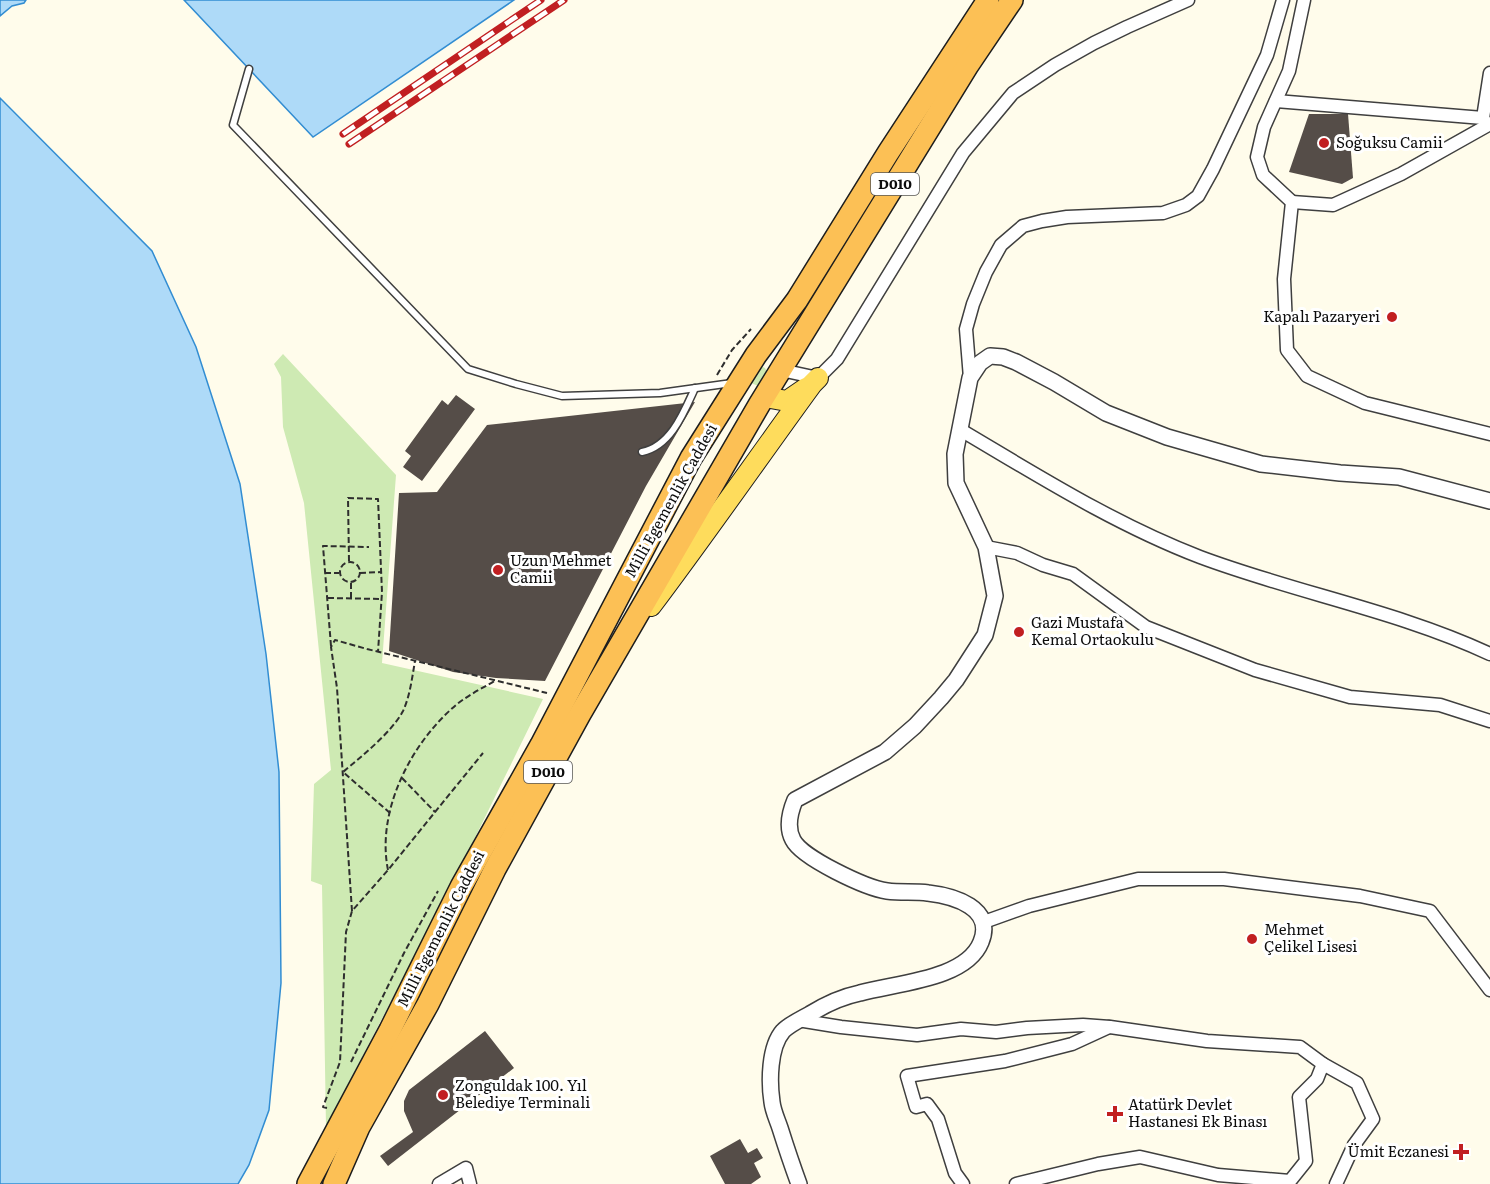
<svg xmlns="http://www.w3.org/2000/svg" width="1490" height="1184" viewBox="0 0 1490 1184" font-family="Literata,serif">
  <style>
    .green { fill: #ceeab3 }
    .water { fill: #aedaf8; stroke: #328dd2; stroke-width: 1.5 }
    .building { fill: #554d48 }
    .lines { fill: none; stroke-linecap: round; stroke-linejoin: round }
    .service-casing { stroke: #3f3f3f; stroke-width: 9 }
    .minor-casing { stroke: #3f3f3f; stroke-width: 15 }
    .tertiary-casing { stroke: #3f3f3f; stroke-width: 18 }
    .primary-casing { stroke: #1d1d1d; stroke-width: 22 }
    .trunk-casing { stroke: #1d1d1d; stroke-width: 24 }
    .path { stroke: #2e2e2e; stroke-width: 2; stroke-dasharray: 6 3; stroke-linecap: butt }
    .service { stroke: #fff; stroke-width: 6 }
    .minor { stroke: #fff; stroke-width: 12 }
    .tertiary { stroke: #fff; stroke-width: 15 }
    .primary { stroke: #fedc5c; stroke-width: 20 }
    .trunk { stroke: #fcc055; stroke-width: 21 }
    .rail-casing { stroke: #c11f21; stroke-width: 7 }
    .rail { stroke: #fff; stroke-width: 4.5; stroke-dasharray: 14; stroke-linecap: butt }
    .poi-dot { fill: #c11f21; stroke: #fff; stroke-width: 2 }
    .labels { text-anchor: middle; stroke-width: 6; stroke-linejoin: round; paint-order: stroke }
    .shield { fill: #fff; stroke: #555; stroke-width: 1.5 }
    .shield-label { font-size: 14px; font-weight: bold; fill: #0c0c0c }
    .poi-label { font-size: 15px; fill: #0c0c0c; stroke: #fff; text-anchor: start }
    .street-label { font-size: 15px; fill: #0c0c0c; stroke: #fff }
  </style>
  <rect width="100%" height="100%" fill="#fffceb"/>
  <g class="green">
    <polygon points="283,354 396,475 382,663 543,699 468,852 326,1127 322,885 311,881 314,784 331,770 304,503 283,427 281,377 274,364"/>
    <polygon points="759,365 765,368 768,374 761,386 758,386 749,382"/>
  </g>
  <g class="water">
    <polygon points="0,0 26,0 24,3 12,6 0,16"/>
    <polygon points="184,0 514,0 313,137"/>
    <polygon points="0,98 152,251 196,347 240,484 266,654 279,772 281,983 269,1110 249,1165 238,1184 0,1184"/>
  </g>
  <g class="building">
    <polygon points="1309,114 1348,114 1353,178 1342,184 1289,172"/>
    <polygon points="456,395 475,409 422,481 403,467 411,456 405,451 442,400 448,405"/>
    <polygon points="695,402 646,486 545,681 496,678 453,672 389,651 399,493 437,492 487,425"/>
    <polygon points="485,1031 514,1068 388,1166 380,1156 413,1132 404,1111 404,1101 409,1090"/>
    <polygon points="740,1139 748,1153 757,1148 763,1158 754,1163 761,1177 751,1184 725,1184 710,1156"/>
  </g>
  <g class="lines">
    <defs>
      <g id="service">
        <polyline points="249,69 233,125 468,369 516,384 562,396 660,393 732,383"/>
        <path d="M642 452C671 446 684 412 695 388"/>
      </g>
      <g id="minor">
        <polyline points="1304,0 1289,71 1264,127 1257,157 1263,175 1292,202 1284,279 1287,350 1307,376 1365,403 1490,434"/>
        <polyline points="1276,101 1483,118"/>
        <polyline points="1487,124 1483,118 1490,73"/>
        <polyline points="1292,202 1333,205 1401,174 1490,124"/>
        <polyline points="781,370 818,378 837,359 963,153 1013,93 1055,65 1094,43 1127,27 1188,0"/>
        <polyline points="970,378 966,329 973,304 986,272 1001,245 1023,226 1042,221 1067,217 1163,213 1186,205 1198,196 1213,169 1267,55 1283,0"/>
        <path d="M959 429C1037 475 1114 524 1200 557 1296 593 1398 611 1490 654"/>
        <polyline points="986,547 1017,553 1043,565 1073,574 1146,627 1255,670 1350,697 1440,705 1490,721"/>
        <polyline points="984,922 1029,906 1138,879 1224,879 1360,896 1430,911 1490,990"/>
        <polyline points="798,1020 841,1027 917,1035 961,1029 996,1032 1027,1028 1083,1025 1110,1027 1207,1041 1300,1047 1323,1064"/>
        <polyline points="439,1184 466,1168 470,1184"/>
        <polyline points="963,1184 955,1173 938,1119 927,1104 916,1107 907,1076 1005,1061 1072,1044 1109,1027"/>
        <polyline points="1016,1184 1098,1164 1140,1157 1218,1175 1290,1181 1306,1161 1299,1097 1317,1079 1323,1064 1357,1083 1373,1119 1354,1145 1336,1184"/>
      </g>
      <path id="tertiary" d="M799 1184C792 1165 786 1147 780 1128 777 1119 773 1111 772 1102 769 1082 769 1047 783 1031 790 1024 801 1019 810 1014 826 1004 841 997 860 993 895 983 966 980 981 942 995 908 954 896 928 893 915 891 901 893 887 891 866 888 802 858 793 840 786 827 790 812 795 800L885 752 915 726 941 698 956 680 985 635 995 596 986 547 956 483 955 454 970 378 980 363 990 356 1003 357 1016 362 1054 382 1106 413 1167 437 1261 464 1340 473 1399 477 1490 501"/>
      <g id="primary">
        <polyline points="765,397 787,401 806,388"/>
        <path d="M651 606C706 533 758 458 812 384L818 378"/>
      </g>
      <g id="trunk">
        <polyline points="308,1184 390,1030 461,887 541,745 691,458 756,355 797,300 888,153 988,0"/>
        <polyline points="334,1184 359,1127 428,1004 495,869 580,714 759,405 968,65 1012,0"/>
      </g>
    </defs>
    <use href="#service" class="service-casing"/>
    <use href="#minor" class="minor-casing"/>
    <use href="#tertiary" class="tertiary-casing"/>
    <use href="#primary" class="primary-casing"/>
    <use href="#trunk" class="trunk-casing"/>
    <g class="path">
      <polyline points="717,375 732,350 751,329"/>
      <polyline points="349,561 348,498 378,499 382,592 378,652"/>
      <circle cx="350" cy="572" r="10"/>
      <polyline points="325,573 339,573"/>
      <polyline points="360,573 381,572"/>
      <polyline points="351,583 351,598"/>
      <polyline points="328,598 382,599"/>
      <polyline points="331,646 323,546 369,547"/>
      <polyline points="402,778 435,812"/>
      <path d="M390 813 343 772C361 757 392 732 403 711 410 696 412 678 415 661"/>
      <path d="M388 870C376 811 411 743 456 705 468 695 483 688 496 680"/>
      <polyline points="352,911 337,688 331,647 335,640 367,649 547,693"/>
      <polyline points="351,1062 404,953 438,891"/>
      <polyline points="327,1108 323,1107 340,1062 346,932 352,911 388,870 483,753"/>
    </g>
    <use href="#service" class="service"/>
    <use href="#minor" class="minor"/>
    <use href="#tertiary" class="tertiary"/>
    <use href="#primary" class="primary"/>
    <use href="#trunk" class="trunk"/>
    <defs>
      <g id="rail">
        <polyline points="343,134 541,0"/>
        <polyline points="349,144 564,0"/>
      </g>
    </defs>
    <use href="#rail" class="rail-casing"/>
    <use href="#rail" class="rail"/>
  </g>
  <g class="poi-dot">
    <circle cx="1324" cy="143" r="6"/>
    <circle cx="1392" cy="317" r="6"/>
    <circle cx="498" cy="570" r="6"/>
    <circle cx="1019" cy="632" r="6"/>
    <circle cx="1252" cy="939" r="6"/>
    <circle cx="443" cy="1095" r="6"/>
    <path d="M1112 1105h6v6h6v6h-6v6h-6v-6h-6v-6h6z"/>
    <path d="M1458 1143h6v6h6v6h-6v6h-6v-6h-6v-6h6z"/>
  </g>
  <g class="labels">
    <g class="shield">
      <rect x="871" y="173" width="48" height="22" rx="4.5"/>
      <rect x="524" y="761" width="48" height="22" rx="4.5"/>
    </g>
    <g class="shield-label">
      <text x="895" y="189">D010</text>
      <text x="548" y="777">D010</text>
    </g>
    <g class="poi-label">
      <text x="1336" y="148">Soğuksu Camii</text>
      <text x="1380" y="322" text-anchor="end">Kapalı Pazaryeri</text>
      <text x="510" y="566">Uzun Mehmet<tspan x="510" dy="17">Camii</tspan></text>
      <text x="1031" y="628">Gazi Mustafa<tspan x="1031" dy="17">Kemal Ortaokulu</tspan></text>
      <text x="1264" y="935">Mehmet<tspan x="1264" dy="17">Çelikel Lisesi</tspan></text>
      <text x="455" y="1091">Zonguldak 100. Yıl<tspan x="455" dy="17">Belediye Terminali</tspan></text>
      <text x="1128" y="1110">Atatürk Devlet<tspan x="1128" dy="17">Hastanesi Ek Binası</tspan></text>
      <text x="1449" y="1157" text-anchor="end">Ümit Eczanesi</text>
    </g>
    <g class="street-label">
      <text transform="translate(671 501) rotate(-61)" y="5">Milli Egemenlik Caddesi</text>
      <text transform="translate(441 929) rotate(-63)" y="5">Milli Egemenlik Caddesi</text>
    </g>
  </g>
</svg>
